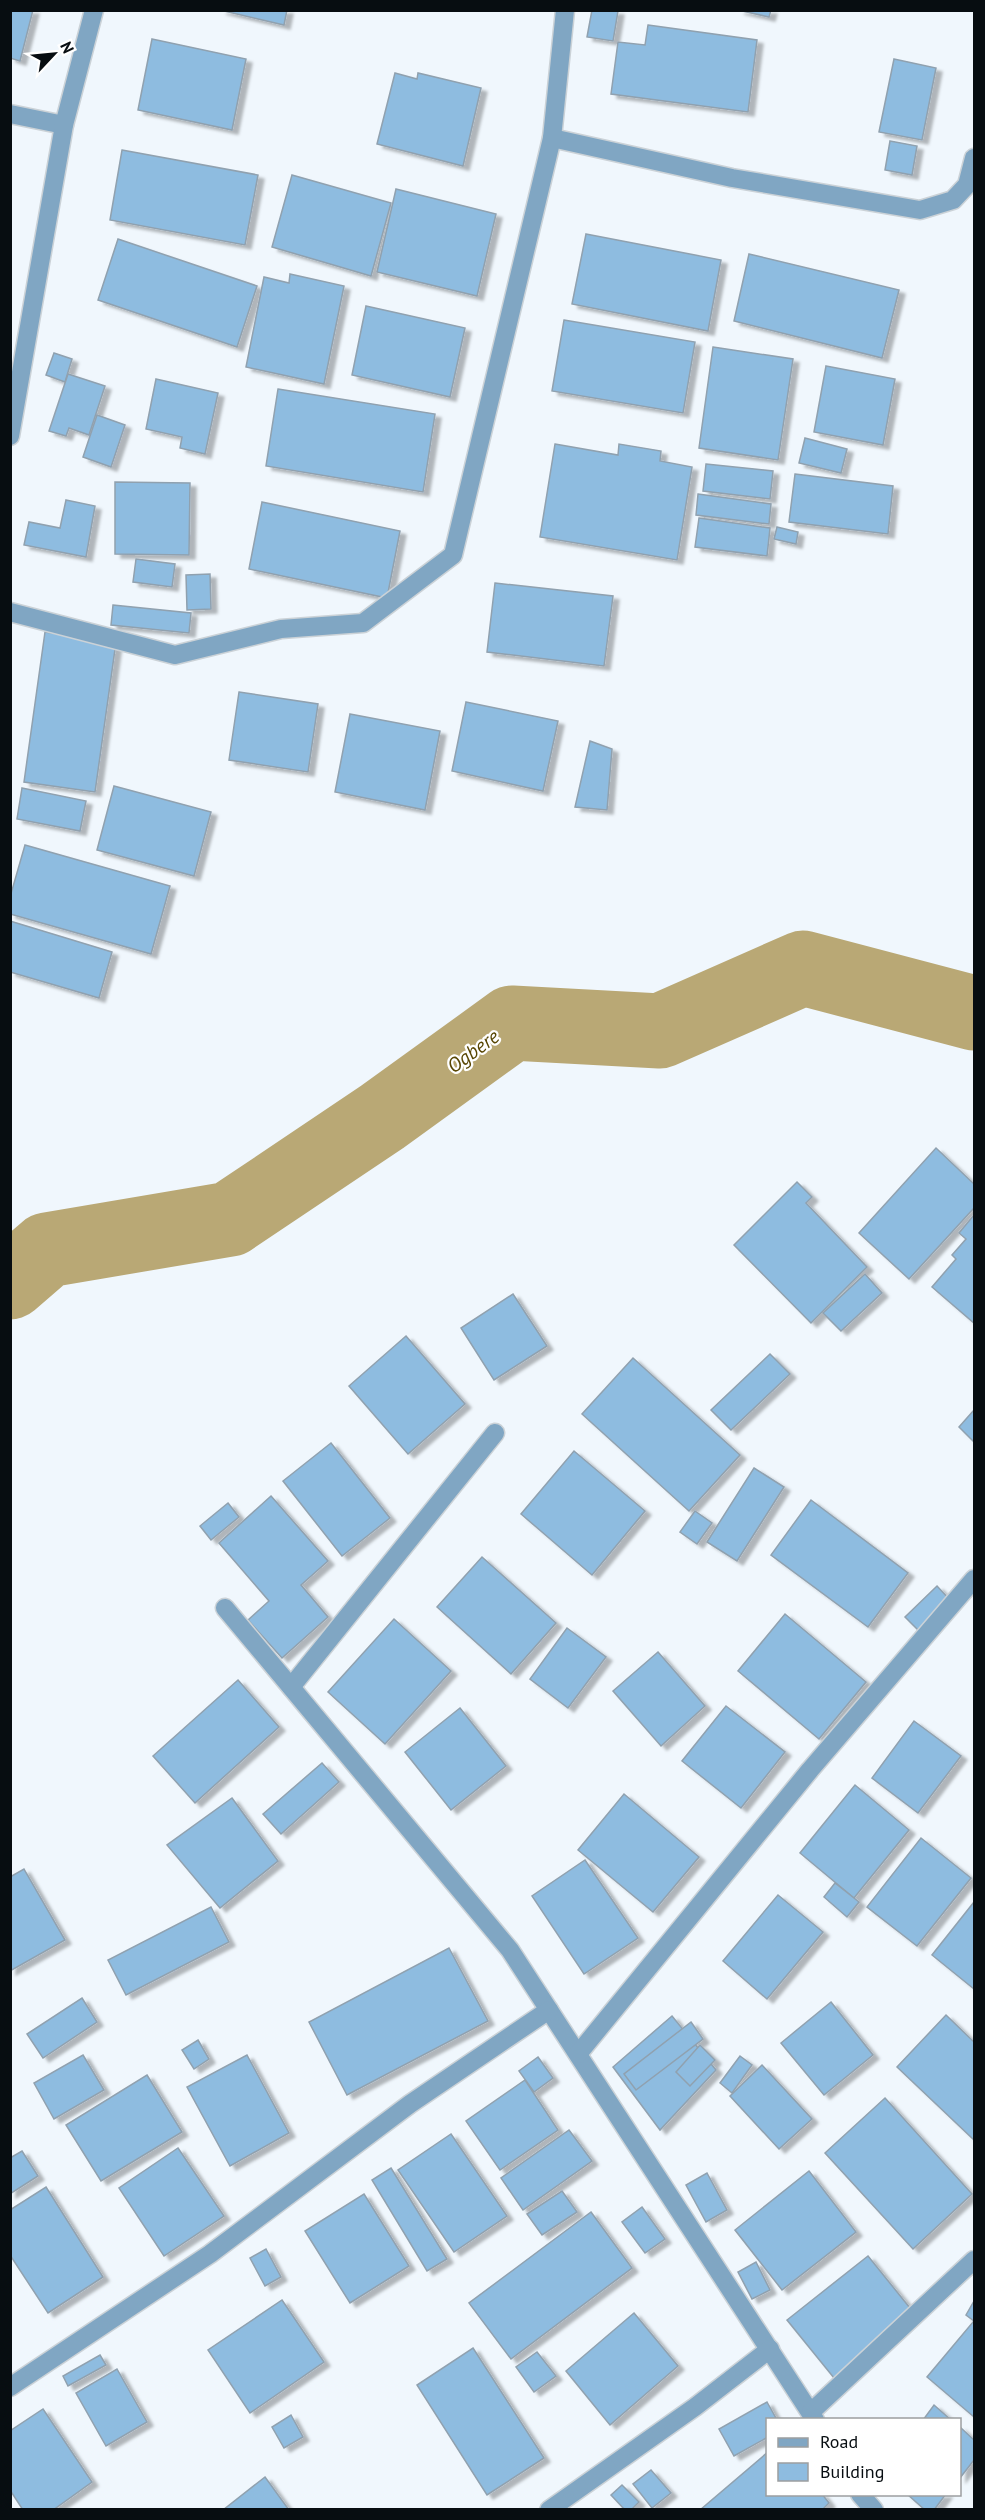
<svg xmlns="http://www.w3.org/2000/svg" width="985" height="2520" viewBox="0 0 985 2520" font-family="'PT Sans',sans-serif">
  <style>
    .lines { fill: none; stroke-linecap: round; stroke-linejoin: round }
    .river { stroke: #b9a875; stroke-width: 75 }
    .building { fill: #8ebce0; stroke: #90a1af; stroke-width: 1.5; filter: url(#shadow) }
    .street-casing { stroke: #cbd2d7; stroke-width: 21 }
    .street { stroke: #80a6c3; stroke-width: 18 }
    .labels { text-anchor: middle; stroke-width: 4.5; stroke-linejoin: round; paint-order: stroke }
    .water-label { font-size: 20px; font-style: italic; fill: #584603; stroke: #fff }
  </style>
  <defs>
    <filter id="shadow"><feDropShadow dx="6" dy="4" stdDeviation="1.5" flood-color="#0004"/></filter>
  </defs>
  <rect width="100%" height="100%" fill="#f0f7fd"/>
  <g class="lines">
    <polyline class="river" points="10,1282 47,1250 230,1219 382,1117 512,1023 660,1031 803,968 974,1013"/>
  </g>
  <g class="building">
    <polygon points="10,10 33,10 20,61 10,58"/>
    <polygon points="220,10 287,10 284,25"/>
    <polygon points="592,10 618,11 613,41 587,37"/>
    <polygon points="738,10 771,10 769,17"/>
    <polygon points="648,25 757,40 748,112 611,94 618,42 645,45"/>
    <polygon points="152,39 246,59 232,130 138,110"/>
    <polygon points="894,59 936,68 922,140 879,132"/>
    <polygon points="395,73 417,79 418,73 481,88 463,166 377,144"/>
    <polygon points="890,141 917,146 912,175 885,170"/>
    <polygon points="122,150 258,175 245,245 110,220"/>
    <polygon points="292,175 391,203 371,276 272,247"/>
    <polygon points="396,189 496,214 477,296 377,272"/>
    <polygon points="586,234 721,260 708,331 572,304"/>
    <polygon points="118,239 257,286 237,347 98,300"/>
    <polygon points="749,254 899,290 882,358 734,321"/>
    <polygon points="290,274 344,286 324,384 246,367 264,277 289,283"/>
    <polygon points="366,306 465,328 450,397 352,375"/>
    <polygon points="564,320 695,342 683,413 552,391"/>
    <polygon points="713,347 793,359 778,460 699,448"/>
    <polygon points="54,353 72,359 65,382 46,375"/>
    <polygon points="826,366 895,379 883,445 814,432"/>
    <polygon points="68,374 105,386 89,435 69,428 66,436 49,431"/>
    <polygon points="156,379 218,393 205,454 180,448 182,437 146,429"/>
    <polygon points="278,389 435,414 423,492 266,466"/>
    <polygon points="97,415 125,425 111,467 83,457"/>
    <polygon points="805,438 847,449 841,473 799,463"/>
    <polygon points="555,444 618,455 619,444 661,451 660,461 692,467 677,560 540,537"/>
    <polygon points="706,464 773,471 770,499 703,491"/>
    <polygon points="795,474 893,486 888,534 789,522"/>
    <polygon points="115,482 190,483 189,555 115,554"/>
    <polygon points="698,494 771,504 769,524 696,515"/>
    <polygon points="66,500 95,506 86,557 24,545 29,522 60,528"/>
    <polygon points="262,502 400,531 387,598 249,569"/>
    <polygon points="699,518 770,528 767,556 695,547"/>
    <polygon points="777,527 798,532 796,544 774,539"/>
    <polygon points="136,559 175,564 172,587 133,582"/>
    <polygon points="210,574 211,609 187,610 186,575"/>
    <polygon points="495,583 613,596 604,666 487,652"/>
    <polygon points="113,605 191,613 189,633 111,625"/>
    <polygon points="45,632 116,642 95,792 24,782"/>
    <polygon points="239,692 318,704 308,772 229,760"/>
    <polygon points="466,702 558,721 543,791 452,771"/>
    <polygon points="350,714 440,731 425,810 335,792"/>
    <polygon points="590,741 612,749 607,810 575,807"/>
    <polygon points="114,786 211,812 194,876 97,850"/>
    <polygon points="22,788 86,801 80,831 17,819"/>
    <polygon points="25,845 170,886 151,954 10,914 10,897"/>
    <polygon points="10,921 112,952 99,998 10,972"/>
    <polygon points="936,1148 974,1184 974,1208 909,1279 859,1233"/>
    <polygon points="797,1182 812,1197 806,1203 867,1267 811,1323 734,1245"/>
    <polygon points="974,1215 974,1323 932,1287 956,1259 952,1255 966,1239 959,1233"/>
    <polygon points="865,1274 882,1293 841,1331 823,1313"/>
    <polygon points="513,1294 547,1346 494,1380 461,1328"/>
    <polygon points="406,1336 465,1404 408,1454 349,1386"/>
    <polygon points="770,1354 790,1374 731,1430 711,1410"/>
    <polygon points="633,1358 740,1455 689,1511 582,1414"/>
    <polygon points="974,1410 974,1442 959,1427"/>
    <polygon points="331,1443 390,1518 342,1556 283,1481"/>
    <polygon points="574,1451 645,1511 592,1575 521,1514"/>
    <polygon points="754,1468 784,1487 737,1561 707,1542"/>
    <polygon points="271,1496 328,1561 301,1585 328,1617 282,1658 248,1620 269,1601 219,1543"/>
    <polygon points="811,1500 908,1573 868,1627 771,1555"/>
    <polygon points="228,1503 239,1517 211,1540 200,1526"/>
    <polygon points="695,1511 712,1523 697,1544 680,1532"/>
    <polygon points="482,1557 556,1623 511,1674 437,1607"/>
    <polygon points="937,1586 950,1600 919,1631 905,1617"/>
    <polygon points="785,1614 866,1682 819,1739 738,1671"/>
    <polygon points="394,1619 451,1671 385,1744 328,1692"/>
    <polygon points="567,1628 606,1657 568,1708 530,1679"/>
    <polygon points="658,1652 705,1706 661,1746 613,1691"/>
    <polygon points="238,1680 279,1727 195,1803 153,1756"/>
    <polygon points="726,1706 785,1752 741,1808 682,1761"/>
    <polygon points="460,1708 506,1766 451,1810 405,1752"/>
    <polygon points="914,1721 961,1756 918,1813 872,1778"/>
    <polygon points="322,1763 339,1782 281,1834 263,1814"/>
    <polygon points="855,1785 909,1830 854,1898 800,1853"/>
    <polygon points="624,1794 699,1857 653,1912 578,1850"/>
    <polygon points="232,1798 278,1861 220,1908 167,1845"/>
    <polygon points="921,1838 971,1878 917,1946 867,1907"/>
    <polygon points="585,1860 638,1938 584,1974 532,1896"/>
    <polygon points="24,1869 65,1940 10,1971 10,1877"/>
    <polygon points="835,1883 859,1902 847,1917 824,1897"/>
    <polygon points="778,1895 823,1932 767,1999 723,1961"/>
    <polygon points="974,1902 974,1989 932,1955"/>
    <polygon points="211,1907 229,1942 126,1995 108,1960"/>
    <polygon points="449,1948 488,2021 347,2095 309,2022"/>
    <polygon points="82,1998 97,2022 43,2058 27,2034"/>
    <polygon points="831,2002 873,2055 824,2095 781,2043"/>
    <polygon points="946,2015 974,2042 974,2140 897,2067"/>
    <polygon points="672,2016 716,2070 660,2130 613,2067"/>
    <polygon points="691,2022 703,2039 636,2090 624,2074"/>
    <polygon points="198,2040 209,2059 194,2069 182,2050"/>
    <polygon points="700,2045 715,2060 690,2086 676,2072"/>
    <polygon points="83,2055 104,2090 54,2119 34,2083"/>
    <polygon points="247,2055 289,2133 230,2166 187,2087"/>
    <polygon points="740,2056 752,2065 732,2093 720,2083"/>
    <polygon points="538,2057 553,2078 534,2092 519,2071"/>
    <polygon points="762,2065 812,2119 779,2149 730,2096"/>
    <polygon points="147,2075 182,2132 101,2181 66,2125"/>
    <polygon points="525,2080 558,2130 500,2170 466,2121"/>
    <polygon points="885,2098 972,2194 913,2249 825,2153"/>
    <polygon points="569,2130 592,2161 523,2210 501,2178"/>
    <polygon points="451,2134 507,2216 454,2252 398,2170"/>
    <polygon points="178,2148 224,2216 164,2256 119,2188"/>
    <polygon points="22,2151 38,2176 10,2194 10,2158"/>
    <polygon points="391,2168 447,2259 427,2271 372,2180"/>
    <polygon points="809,2171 856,2232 782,2290 735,2230"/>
    <polygon points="707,2173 727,2210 706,2222 686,2185"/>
    <polygon points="46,2187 103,2277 48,2313 10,2255 10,2210"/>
    <polygon points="562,2191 577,2212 542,2235 527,2214"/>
    <polygon points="364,2194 409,2266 350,2303 305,2231"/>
    <polygon points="642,2207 665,2239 645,2253 622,2222"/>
    <polygon points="591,2212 632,2268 511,2359 469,2303"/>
    <polygon points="266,2249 281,2277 265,2286 250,2258"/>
    <polygon points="868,2256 914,2313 834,2378 787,2320"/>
    <polygon points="756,2262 770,2290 752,2299 738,2272"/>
    <polygon points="282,2300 324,2362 250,2413 208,2350"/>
    <polygon points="974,2301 974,2321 966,2315"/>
    <polygon points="634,2313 678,2366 610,2425 566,2371"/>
    <polygon points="973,2322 974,2323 974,2417 927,2377"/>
    <polygon points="473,2348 544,2458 487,2495 417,2385"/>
    <polygon points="537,2352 556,2376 534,2392 516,2367"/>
    <polygon points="100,2355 106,2365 68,2386 63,2376"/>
    <polygon points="117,2369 147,2422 106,2446 76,2393"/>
    <polygon points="767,2402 777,2420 768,2420 768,2437 734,2456 719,2429"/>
    <polygon points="934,2405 951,2420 923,2420"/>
    <polygon points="43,2409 92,2482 53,2510 23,2510 10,2490 10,2431"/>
    <polygon points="291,2415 303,2437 284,2448 272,2427"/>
    <polygon points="960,2427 974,2440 974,2460 960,2478"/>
    <polygon points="768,2452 768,2494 822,2494 829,2503 822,2510 700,2510"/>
    <polygon points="651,2470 671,2493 652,2508 633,2484"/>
    <polygon points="265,2477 289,2510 223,2510"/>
    <polygon points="622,2485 639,2502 631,2510 625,2510 611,2495"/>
    <polygon points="907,2494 946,2494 934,2510 925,2510"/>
  </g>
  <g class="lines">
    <defs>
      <g id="street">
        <polyline points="10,114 64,125"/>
        <polyline points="552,138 732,178 920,210 953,200 967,185 974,158"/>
        <polyline points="10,436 64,125 94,10"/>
        <polyline points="10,612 175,655 281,629 363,623 453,555 552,138 565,10"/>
        <polyline points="225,1608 510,1950 815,2420"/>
        <polyline points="291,1687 495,1433"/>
        <polyline points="578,2054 810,1770 974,1579"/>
        <polyline points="10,2387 210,2254 410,2104 549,2010"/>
        <polyline points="811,2412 974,2260"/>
        <polyline points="860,2494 874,2510"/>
        <polyline points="549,2510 695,2407 770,2349"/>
      </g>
    </defs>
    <use href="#street" class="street-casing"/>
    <use href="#street" class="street"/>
  </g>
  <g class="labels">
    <g class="water-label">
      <text transform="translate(473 1051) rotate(-36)" y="7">Ogbere</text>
    </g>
  </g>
  <rect width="985" height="2520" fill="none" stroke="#070d11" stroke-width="24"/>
  <rect x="766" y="2418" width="195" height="78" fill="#ffffff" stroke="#9c9ea0" stroke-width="1.5"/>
  <rect x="778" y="2438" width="30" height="9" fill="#80a6c3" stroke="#9c9ea0" stroke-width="1.5"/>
  <text x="820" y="2448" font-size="18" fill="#070d11">Road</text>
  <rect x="778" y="2463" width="30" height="18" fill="#8ebce0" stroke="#9c9ea0" stroke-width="1.5"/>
  <text x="820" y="2478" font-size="18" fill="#070d11">Building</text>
  <g transform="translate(54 54) rotate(64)" stroke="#ffffff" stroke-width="4.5" paint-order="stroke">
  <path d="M0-4.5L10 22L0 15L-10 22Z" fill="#070d11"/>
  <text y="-9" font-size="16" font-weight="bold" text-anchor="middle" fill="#070d11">N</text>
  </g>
</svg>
